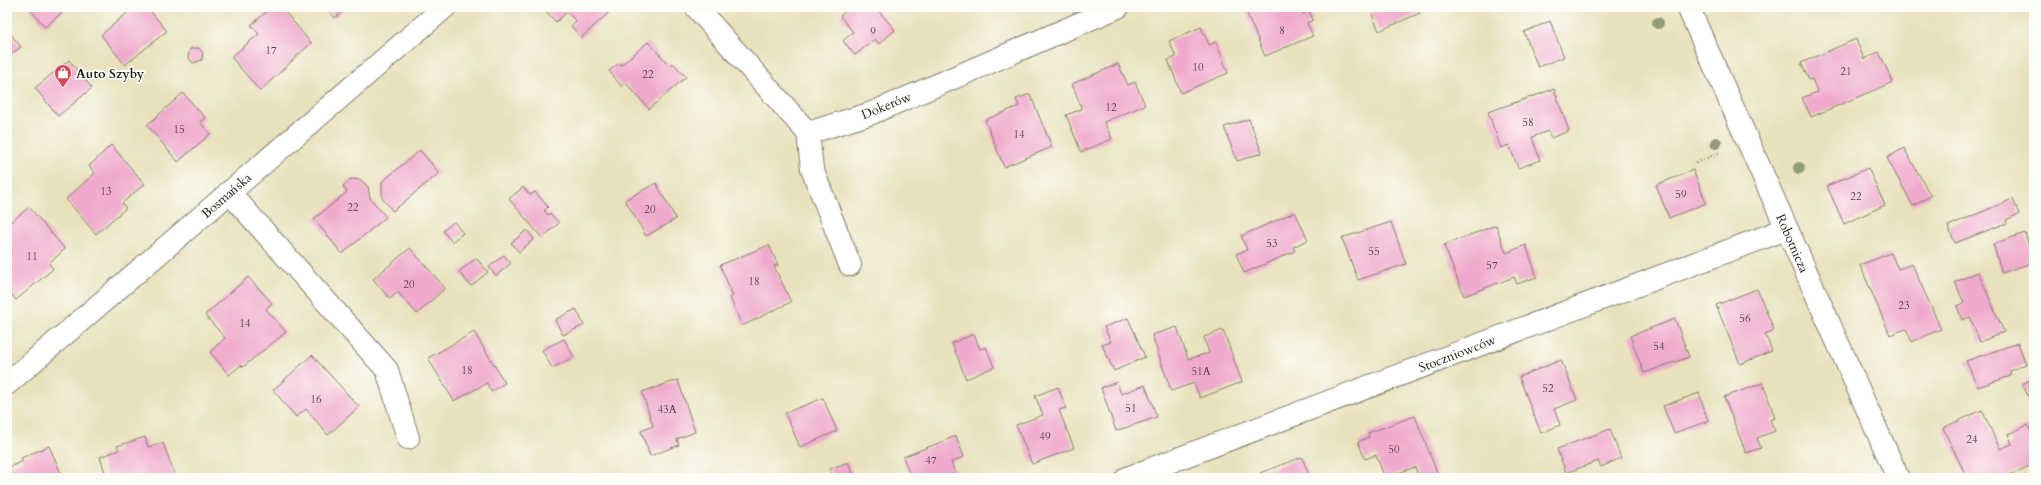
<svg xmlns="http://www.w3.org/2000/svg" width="2041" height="485" viewBox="0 0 2041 485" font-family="Cardo,serif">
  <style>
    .building { fill: #efa9cc }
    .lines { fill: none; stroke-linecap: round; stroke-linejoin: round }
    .street-casing { stroke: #827e6c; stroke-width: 24 }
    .path { stroke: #827e6c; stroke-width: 2.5; stroke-dasharray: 1 3; stroke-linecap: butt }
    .street { stroke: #fff; stroke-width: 22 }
    .tree { fill: #939a77 }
    .labels { text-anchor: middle; stroke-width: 3.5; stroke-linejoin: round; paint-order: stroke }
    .number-label { font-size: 11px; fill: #513f48 }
    .poi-label { font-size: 13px; font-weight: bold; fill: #1c1c1c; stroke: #fdfcf7; text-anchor: start }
    .street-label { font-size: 13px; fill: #1c1c1c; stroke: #fdfcf7 }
  </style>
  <rect width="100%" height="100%" fill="#fdfcf7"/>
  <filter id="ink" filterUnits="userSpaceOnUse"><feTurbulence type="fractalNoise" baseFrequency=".025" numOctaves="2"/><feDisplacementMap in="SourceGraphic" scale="8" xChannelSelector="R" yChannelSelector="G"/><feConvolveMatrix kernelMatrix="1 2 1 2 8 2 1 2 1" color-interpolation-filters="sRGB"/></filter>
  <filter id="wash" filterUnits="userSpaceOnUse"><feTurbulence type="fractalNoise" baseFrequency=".012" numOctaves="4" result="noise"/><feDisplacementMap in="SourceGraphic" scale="16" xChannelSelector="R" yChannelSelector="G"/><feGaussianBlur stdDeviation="0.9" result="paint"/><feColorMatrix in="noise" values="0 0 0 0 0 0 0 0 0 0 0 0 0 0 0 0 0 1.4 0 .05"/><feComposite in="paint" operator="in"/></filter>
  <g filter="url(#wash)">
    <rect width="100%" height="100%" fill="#e8e1bc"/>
    <g id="blocks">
      <g class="building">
        <polygon points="32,7 60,7 64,11 45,27 30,9"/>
        <polygon points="134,7 147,7 167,31 125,65 101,35"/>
        <polygon points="272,7 281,7 311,43 260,91 231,57 259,34 251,25"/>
        <polygon points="325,7 348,7 335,18"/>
        <polygon points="542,7 615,7 581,38 571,26 576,21 567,12 556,22"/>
        <polygon points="850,7 875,7 895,30 879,44 875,39 855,55 843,41 853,32 840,16"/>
        <polygon points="1250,7 1301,7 1303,14 1309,11 1313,20 1307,23 1313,36 1265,56 1245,9"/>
        <polygon points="1369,7 1417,7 1420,13 1379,31"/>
        <polygon points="1550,21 1564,57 1538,67 1524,32"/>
        <polygon points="1201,27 1209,45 1216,42 1228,73 1181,93 1168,60 1176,57 1169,41"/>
        <polygon points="7,29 21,47 7,57"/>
        <polygon points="1856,39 1864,59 1879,52 1893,82 1811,117 1802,98 1817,92 1812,79 1809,80 1801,63"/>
        <polygon points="648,42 670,66 673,63 686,77 649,109 626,83 622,87 609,71 619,63 621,65"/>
        <polygon points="199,48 203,53 202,60 193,63 188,57 190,49"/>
        <polygon points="69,60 92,88 58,116 35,88"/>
        <polygon points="1118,64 1128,85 1135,82 1145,105 1104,122 1112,139 1081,152 1066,115 1082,109 1072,84"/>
        <polygon points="1554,89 1569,131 1551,138 1548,131 1532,137 1540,160 1518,168 1509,145 1501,148 1488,112"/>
        <polygon points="183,93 205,118 200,122 210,134 178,162 147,125"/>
        <polygon points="1030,94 1052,147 1004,167 985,120 1019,106 1016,99"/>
        <polygon points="1249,119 1262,153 1237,161 1224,127"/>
        <polygon points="111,145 145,184 122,203 126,208 96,234 66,199 95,173 89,166"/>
        <polygon points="1904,148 1931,196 1913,206 1887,158"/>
        <polygon points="420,150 439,173 393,211 382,198 382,182"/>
        <polygon points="1868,168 1885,205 1844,224 1827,186"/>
        <polygon points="1693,170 1706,203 1669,218 1656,185"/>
        <polygon points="351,179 361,180 368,187 370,198 386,217 342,254 314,219 347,192 343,186"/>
        <polygon points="656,183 676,219 646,236 625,200"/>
        <polygon points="523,187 530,195 535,192 548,207 544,211 548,215 550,213 559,223 542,238 509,199"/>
        <polygon points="2013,199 2019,214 2006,220 2007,223 1955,243 1948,226"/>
        <polygon points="29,207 65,249 49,263 53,269 16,300 7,289 7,220 8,218 11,222"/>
        <polygon points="1295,212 1308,240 1293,247 1295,251 1244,273 1236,254 1247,250 1241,236"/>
        <polygon points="454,222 463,233 452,242 443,231"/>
        <polygon points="1391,222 1406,264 1358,280 1342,238"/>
        <polygon points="1496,225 1506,253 1526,245 1537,277 1517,284 1514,277 1464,296 1444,245"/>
        <polygon points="527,230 534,239 519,252 511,243"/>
        <polygon points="2025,233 2034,262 2002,273 1993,244"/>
        <polygon points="769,245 778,265 774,266 791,302 742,326 730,297 733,296 720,265"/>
        <polygon points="410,248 445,288 417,314 398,292 390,299 373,279"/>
        <polygon points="1891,253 1898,269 1912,264 1941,329 1912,342 1906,329 1890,335 1860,265"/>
        <polygon points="504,255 511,263 496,276 489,267"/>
        <polygon points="476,258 488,272 471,286 459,272"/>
        <polygon points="1978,272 2004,332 1980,342 1970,317 1962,320 1957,306 1964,303 1955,282"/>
        <polygon points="248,277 272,303 266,309 286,332 243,367 241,365 229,375 210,352 225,338 205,315"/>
        <polygon points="1757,289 1774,330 1765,334 1772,351 1740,364 1716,305"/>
        <polygon points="576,309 584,325 563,335 555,320"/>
        <polygon points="1128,318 1145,357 1114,371 1102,345 1111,342 1104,327"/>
        <polygon points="1675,319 1689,357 1644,373 1630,336"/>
        <polygon points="1177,327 1188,359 1209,353 1204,337 1223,330 1242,382 1200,398 1194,383 1171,391 1152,335"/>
        <polygon points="474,332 505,383 491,392 487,383 454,401 428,358"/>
        <polygon points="974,334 980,349 986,347 994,367 966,379 952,343"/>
        <polygon points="564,339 574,357 552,368 542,350"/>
        <polygon points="2018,343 2026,364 2010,371 2011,376 1978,387 1966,361"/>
        <polygon points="312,355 359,407 328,435 306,409 296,417 273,390"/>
        <polygon points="1561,360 1577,400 1554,409 1560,425 1541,433 1519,377"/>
        <polygon points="2034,378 2034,407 2022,384"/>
        <polygon points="678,380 695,432 677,439 679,445 650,456 641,431 653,426 642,392"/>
        <polygon points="1117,382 1121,394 1145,385 1157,417 1116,431 1101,388"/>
        <polygon points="1763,383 1775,418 1770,420 1775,431 1757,438 1761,448 1746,453 1724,397"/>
        <polygon points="1058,387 1066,408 1059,410 1074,448 1032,464 1016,425 1043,415 1035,396"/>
        <polygon points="1699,393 1708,421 1674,433 1663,406"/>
        <polygon points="823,398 837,431 800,447 785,413"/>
        <polygon points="1982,410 2000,449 2012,444 2008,434 2028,425 2032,434 2034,434 2034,464 2003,478 1967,478 1943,428"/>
        <polygon points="1415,416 1438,475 1431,478 1419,478 1415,467 1385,478 1376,455 1365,459 1358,442 1369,437 1368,433"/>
        <polygon points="1610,429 1621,458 1601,467 1598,461 1566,473 1557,449"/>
        <polygon points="956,436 964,457 951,462 957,478 911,478 903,457"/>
        <polygon points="145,437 148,447 163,443 176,478 107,478 100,457 119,450 117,446"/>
        <polygon points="49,446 63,478 7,478 7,468 23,461 21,458"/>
        <polygon points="1302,457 1310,478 1262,478 1260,473"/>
        <polygon points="848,462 855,478 833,478 830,469"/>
      </g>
    </g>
  </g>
  <g filter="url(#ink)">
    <use href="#blocks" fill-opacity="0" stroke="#827e6c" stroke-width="1"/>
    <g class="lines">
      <defs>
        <g id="street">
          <polyline points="696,7 808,133 872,113 1118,7"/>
          <polyline points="1688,7 1898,478"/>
          <polyline points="808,133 812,169 850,265"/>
          <polyline points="229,192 387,370 408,438"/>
          <polyline points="7,384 445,7"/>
          <polyline points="1127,478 1786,229"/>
        </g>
      </defs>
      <use href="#street" class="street-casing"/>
      <polyline class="path" points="1696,163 1720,152"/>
      <use href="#street" class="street"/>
    </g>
    <g class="tree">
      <circle cx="1658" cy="23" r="6"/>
      <circle cx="1716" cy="143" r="6"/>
      <circle cx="1799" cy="168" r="6"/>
    </g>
  </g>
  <defs>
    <symbol id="shop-pin" viewBox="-11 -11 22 30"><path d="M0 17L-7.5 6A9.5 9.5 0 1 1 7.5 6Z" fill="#d1495b" stroke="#fdfcf7"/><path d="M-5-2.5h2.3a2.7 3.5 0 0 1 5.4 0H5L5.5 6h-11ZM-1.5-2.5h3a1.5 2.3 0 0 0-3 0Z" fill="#fff"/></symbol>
  </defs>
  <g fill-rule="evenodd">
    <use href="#shop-pin" x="53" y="63" width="20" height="27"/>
  </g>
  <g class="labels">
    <g class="number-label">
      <text x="1282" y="34">8</text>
      <text x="873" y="35">9</text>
      <text x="271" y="54">17</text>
      <text x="1198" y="71">10</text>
      <text x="1846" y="75">21</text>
      <text x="648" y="78">22</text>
      <text x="1111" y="111">12</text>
      <text x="1528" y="126">58</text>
      <text x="179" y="133">15</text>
      <text x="1019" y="138">14</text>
      <text x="106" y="195">13</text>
      <text x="1681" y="198">59</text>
      <text x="1856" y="200">22</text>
      <text x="353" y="211">22</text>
      <text x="650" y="213">20</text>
      <text x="1272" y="247">53</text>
      <text x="1374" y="255">55</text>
      <text x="32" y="260">11</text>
      <text x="1492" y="269">57</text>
      <text x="754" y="285">18</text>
      <text x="409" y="288">20</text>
      <text x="1904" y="309">23</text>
      <text x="1745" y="322">56</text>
      <text x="245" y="327">14</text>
      <text x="1659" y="350">54</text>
      <text x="467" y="374">18</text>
      <text x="1201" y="375">51A</text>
      <text x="1548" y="392">52</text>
      <text x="316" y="403">16</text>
      <text x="1131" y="412">51</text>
      <text x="667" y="413">43A</text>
      <text x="1045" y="440">49</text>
      <text x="1972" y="443">24</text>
      <text x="1394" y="453">50</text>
      <text x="931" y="464">47</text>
    </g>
    <g class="poi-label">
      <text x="76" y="78">Auto Szyby</text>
    </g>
    <g class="street-label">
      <text transform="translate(886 105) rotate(-22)" y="5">Dokerów</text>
      <text transform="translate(226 195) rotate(-41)" y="5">Bosmańska</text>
      <text transform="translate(1793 243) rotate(66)" y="5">Robotnicza</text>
      <text transform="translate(1457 353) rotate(-21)" y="5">Stoczniowców</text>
    </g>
  </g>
  <rect width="2041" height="485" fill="none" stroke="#fdfcf7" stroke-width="24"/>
</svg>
